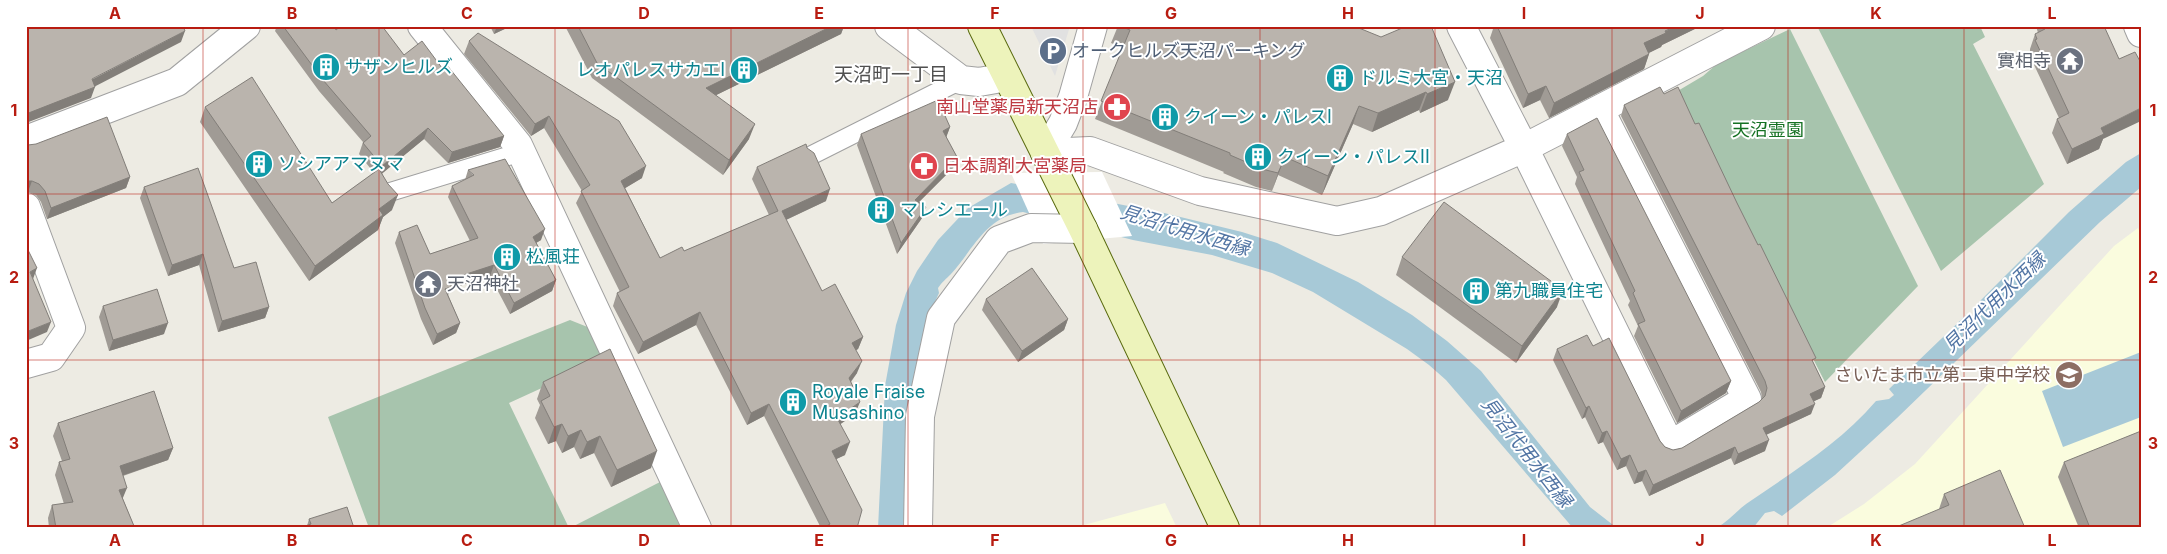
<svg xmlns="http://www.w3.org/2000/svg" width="2167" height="554" viewBox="0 0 2167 554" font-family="Inter,'Noto Sans JP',sans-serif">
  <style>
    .education { fill: #fafcde }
    .cemetery { fill: #a7c4ad }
    .parking { fill: #e1e1e1 }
    .water { fill: #a7c9d7 }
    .pier { fill: #fff }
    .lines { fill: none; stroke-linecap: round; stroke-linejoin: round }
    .lane-casing { stroke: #a1a1a1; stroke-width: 20 }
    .street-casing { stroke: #a1a1a1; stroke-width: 30 }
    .secondary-casing { stroke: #596a0e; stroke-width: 30 }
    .lane { stroke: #fff; stroke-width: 18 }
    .street { stroke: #fff; stroke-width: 28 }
    .secondary { stroke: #edf3bb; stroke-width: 28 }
    .wall { fill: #a09b95 }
    .shaded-wall { fill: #827e79 }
    .building { fill: #bab4ad; stroke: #827e79 }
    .grid { fill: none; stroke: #b81c11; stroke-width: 1; stroke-opacity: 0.55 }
    .labels { text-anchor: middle; stroke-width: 4; stroke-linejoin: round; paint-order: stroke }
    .service-label { font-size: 18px; fill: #4e5e75; stroke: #fff; text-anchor: start }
    .worship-label { font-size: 18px; fill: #5b616d; stroke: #fff; text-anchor: end }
    .culture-label { font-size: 18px; fill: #0d838f; stroke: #fff; text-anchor: start }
    .health-label { font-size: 18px; fill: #be3a42; stroke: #fff; text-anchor: end }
    .park-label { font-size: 18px; fill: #157123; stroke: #fff }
    .education-label { font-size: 18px; fill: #785e54; stroke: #fff; text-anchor: end }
    .neighbourhood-label { font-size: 19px; fill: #505050; stroke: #fff }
    .water-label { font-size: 19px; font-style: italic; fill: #5275a4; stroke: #fff }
    .neatline { fill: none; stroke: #b81c11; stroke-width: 2 }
    .grid-label { font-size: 16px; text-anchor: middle; font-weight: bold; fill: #b81c11 }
  </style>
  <rect width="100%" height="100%" fill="#edebe3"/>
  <g class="education">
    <polygon points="2138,228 2141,235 2141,528 1826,528 1864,504 1915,464 2114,246"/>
    <polygon points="1165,503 1177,528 1073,528"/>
  </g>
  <g class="cemetery">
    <polygon points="1817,26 1980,26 1985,37 1973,44 2044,184 1941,271"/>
    <polygon points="1790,29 1918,286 1825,382 1676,92 1703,76 1717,64"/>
    <polygon points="570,320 590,328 603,360 509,403 569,528 369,528 328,417"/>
    <polygon points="660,482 671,487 690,528 570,528"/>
  </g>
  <polygon class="parking" points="1031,26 1070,26 1055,76"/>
  <g class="water">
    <path d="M2141 153V187L2100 222 1897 418 1835 475 1782 516 1774 511 1765 513 1753 528H1716C1728 522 1738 509 1749 502 1794 471 1840 443 1876 401L1889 399 1894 395 1889 389 1966 315 1972 316 1979 311 1977 304 2069 212 2126 162Z"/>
    <path d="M1011 183 1164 213 1242 232 1277 243 1358 282 1412 315 1447 341 1481 371 1590 507 1617 528H1573L1446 380 1429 365 1407 349 1313 292 1272 273 1212 255 1133 240 1023 212C985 217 973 250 951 274 946 279 942 282 938 288L939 293 925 324 917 365 906 528H878L885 386 896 325 906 293 917 271 938 240 968 208Z"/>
    <polygon points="2141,352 2141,417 2063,447 2042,391"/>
  </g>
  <polygon class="pier" points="1102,172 1132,236 1043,244 1011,173"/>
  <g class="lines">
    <defs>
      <g id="lane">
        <polyline points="812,155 961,80"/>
        <polyline points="390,192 521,152"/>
      </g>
      <g id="street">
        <polyline points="422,26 518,145 697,528"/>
        <polyline points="889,26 961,80 979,82 1007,77"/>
        <polyline points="1461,26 1524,148 1670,445 1747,399 1600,110"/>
        <polyline points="2138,26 2141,33"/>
        <polyline points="26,140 177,82 246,26"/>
        <polyline points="1045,153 1090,151 1200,191 1337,221 1381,211 1524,148 1761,26"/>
        <polyline points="1045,153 1063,123 1073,97 1093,26"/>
        <polyline points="26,207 71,328 51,357 26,364"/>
        <polyline points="918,528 920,416 941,318 999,240 1031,228 1083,229"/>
      </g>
      <polyline id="secondary" points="982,26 1083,229 1225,528"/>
    </defs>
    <use href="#lane" class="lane-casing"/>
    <use href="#street" class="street-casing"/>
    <use href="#secondary" class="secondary-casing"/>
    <use href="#lane" class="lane"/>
    <use href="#street" class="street"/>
    <use href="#secondary" class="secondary"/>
  </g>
  <g class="wall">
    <polygon points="277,26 334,26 336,30 404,55 442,68 504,136 500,147 448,163 424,139 382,173 392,210 383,217 378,230 309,281 200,122 205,107 332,203 374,173 359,154 363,142 319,91 275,31"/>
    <polygon points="490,26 511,26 494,34"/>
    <polygon points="565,26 844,26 841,34 716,95 749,139 723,175 592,78"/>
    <polygon points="1118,26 1354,26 1448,100 1420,113 1419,110 1372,132 1353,124 1322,195 1278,175 1272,191 1256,187 1223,173 1224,172 1095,119 1123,48 1111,43"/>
    <polygon points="1494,26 1701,26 1662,45 1661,47 1648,53 1649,54 1644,69 1549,118 1540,100 1523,108 1490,38"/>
    <polygon points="2036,26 2104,26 2103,139 2099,149 2067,164 2052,133 2057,119 2059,118 2029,54 2030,51 2030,49 2035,34 2038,33"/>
    <polygon points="469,41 642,178 625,188 660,258 684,251 769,215 752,179 757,167 826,201 786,220 822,291 863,337 858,349 856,350 857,373 851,382 855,414 840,424 845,455 836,459 857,528 821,528 764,416 747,425 696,325 638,354 613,306 617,293 620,292 576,203 582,191 544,128 531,136 464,54"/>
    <polygon points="1664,94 1695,124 1737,203 1825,387 1821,398 1814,401 1811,414 1766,435 1765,451 1734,465 1731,458 1649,496 1642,481 1634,484 1626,466 1617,470 1603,442 1598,444 1585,417 1582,419 1553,360 1557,349 1593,346 1660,441 1665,447 1673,450 1682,448 1759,402 1762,398 1761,392 1621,116 1624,105"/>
    <polygon points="950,127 946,137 957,157 953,168 919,202 926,207 922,218 897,254 857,145 861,134"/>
    <polygon points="1567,134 1731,381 1726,393 1677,423 1634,336 1638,326 1628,305 1630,301 1575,184 1577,177 1562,146"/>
    <polygon points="26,144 130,177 126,188 47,219 41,202 36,195 28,192"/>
    <polygon points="468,170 541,240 536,243 556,280 552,291 510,314 490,276 450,289 448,295 460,323 456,333 433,345 421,319 395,243 399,232 430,254 470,241 448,197 452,186 465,180"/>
    <polygon points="144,187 234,268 269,307 265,318 218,332 199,265 168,276 140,198"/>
    <polygon points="1402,257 1557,307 1516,363 1396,275"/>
    <polygon points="986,299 1068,319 1064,330 1018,362 982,310"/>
    <polygon points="103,306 164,334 109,351 99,317"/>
    <polygon points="543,382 651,468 611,487 594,453 580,459 574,447 562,453 556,441 548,444 535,418 540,405 537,399"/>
    <polygon points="58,423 173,448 168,460 123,476 123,499 134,526 133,528 49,528 48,518 52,505 64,504 55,475 59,462 62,461 53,436"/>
    <polygon points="2064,462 2141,528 2079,528 2058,477"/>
    <polygon points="1944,494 2025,528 1939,509"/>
    <polygon points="309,519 354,528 307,526"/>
  </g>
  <g class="shaded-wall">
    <polygon points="497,26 511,26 494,34"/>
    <polygon points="832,26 844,26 841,34 700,103 706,88"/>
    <polygon points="1676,26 1701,26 1662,45 1661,47 1639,58 1644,43"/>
    <polygon points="185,31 181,42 88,90 95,87 91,98 26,123 26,114"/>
    <polygon points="1649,54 1644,69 1549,118 1554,103"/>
    <polygon points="1455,82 1448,100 1420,113 1427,94"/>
    <polygon points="1546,86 1540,100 1523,108 1528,94"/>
    <polygon points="1426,92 1419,110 1372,132 1378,113"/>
    <polygon points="1359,106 1353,124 1322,195 1328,176"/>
    <polygon points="2141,108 2141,121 2103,139 2099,149 2067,164 2072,149 2101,128"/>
    <polygon points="549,116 544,128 531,136 535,124"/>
    <polygon points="755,124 749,139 723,175 729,160"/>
    <polygon points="950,127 946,138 943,131"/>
    <polygon points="428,128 424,139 378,177 382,166"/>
    <polygon points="504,136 500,147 448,163 452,152"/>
    <polygon points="957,157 953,168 911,210 915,200"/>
    <polygon points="1285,157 1278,175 1272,191 1278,173"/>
    <polygon points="646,166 642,178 617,193 621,181"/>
    <polygon points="130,177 126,188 47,219 51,208"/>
    <polygon points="26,181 32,181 28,192 26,192"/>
    <polygon points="830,189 826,201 777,224 782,211"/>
    <polygon points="398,195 392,210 383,217 378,230 309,281 315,266 379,209"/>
    <polygon points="926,207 922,218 897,254 901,243"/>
    <polygon points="545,229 541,240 529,247 533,237"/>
    <polygon points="203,254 199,265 168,276 172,265"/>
    <polygon points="494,265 490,276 450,289 447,298 441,300 448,280"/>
    <polygon points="37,268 33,279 30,272"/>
    <polygon points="556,280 552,291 510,314 514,303"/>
    <polygon points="1563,290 1557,307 1516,363 1522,346"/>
    <polygon points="269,307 265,318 218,332 222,321"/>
    <polygon points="700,312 696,325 638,354 643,342"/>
    <polygon points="1068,319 1064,330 1018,362 1022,351"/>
    <polygon points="51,322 47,332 26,341 26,332"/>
    <polygon points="168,323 164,334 109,351 113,340"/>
    <polygon points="460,323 456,333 433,345 437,334"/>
    <polygon points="863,337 858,349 848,355 852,343"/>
    <polygon points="862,361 857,373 844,390 849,378"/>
    <polygon points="1731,381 1726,393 1677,423 1681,411"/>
    <polygon points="1825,387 1821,398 1806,405 1810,394"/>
    <polygon points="860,402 855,414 832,430 837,418"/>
    <polygon points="769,404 764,416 747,425 751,413"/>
    <polygon points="1815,404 1811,414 1759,438 1763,428"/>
    <polygon points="1589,406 1585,417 1582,419 1586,408"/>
    <polygon points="562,424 556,441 548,444 554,427"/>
    <polygon points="581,430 574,447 562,453 568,436"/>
    <polygon points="1607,431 1603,442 1598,444 1602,433"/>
    <polygon points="600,436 594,453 580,459 587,442"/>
    <polygon points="1769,440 1765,451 1734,465 1738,454"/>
    <polygon points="850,442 845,455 828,463 832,451"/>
    <polygon points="1735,447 1731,458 1649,496 1653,485"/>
    <polygon points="173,448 168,460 115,478 120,466"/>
    <polygon points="657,451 651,468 611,487 617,470"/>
    <polygon points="1630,455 1626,466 1617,470 1621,459"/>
    <polygon points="1646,470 1642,481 1634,484 1638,473"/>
    <polygon points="127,488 122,500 119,490"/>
  </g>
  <g class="building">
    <polygon points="26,26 183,26 185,31 92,79 95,87 26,114"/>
    <polygon points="283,26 334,26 336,30 341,26 382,26 404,55 422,41 442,68 446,64 504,136 452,152 428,128 382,166 363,143 371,136 323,80"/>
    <polygon points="578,26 832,26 706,88 755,124 729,160 597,63"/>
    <polygon points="1120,26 1354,26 1381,37 1407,26 1431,26 1455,82 1427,94 1426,92 1378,113 1359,106 1328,176 1285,157 1278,173 1262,169 1230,155 1230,153 1101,101 1130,30"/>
    <polygon points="1497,26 1676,26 1665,31 1666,33 1644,43 1649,54 1554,103 1546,86 1528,94"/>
    <polygon points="2045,26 2104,26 2119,59 2135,52 2141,63 2141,108 2101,128 2104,134 2072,149 2057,119 2069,113 2035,40 2037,39 2035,34 2045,29"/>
    <polygon points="478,33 619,121 646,166 621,181 660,258 682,247 684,251 778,211 757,167 806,144 807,148 814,153 830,189 782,211 822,291 835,284 863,337 852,343 862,361 849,378 860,402 837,418 850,442 832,451 862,510 857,528 823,528 830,524 769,404 751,413 700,312 643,342 617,293 629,287 581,191 590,185 549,116 535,124 469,41"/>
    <polygon points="252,77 332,203 379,169 388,184 398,195 379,209 383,215 315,266 205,107"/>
    <polygon points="1660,87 1664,94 1678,87 1695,124 1699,123 1737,203 1758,245 1760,244 1816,358 1812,360 1825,387 1810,394 1815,404 1763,428 1769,440 1738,454 1735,447 1653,485 1646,470 1638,473 1630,455 1621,459 1607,431 1602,433 1589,406 1586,408 1557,349 1587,335 1593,346 1609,338 1660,441 1665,447 1673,450 1682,448 1759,402 1765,396 1767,388 1765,381 1624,105"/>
    <polygon points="938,100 950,127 943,131 957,157 915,200 926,207 901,243 861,134"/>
    <polygon points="107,117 130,177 51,208 45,191 39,184 32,181 26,181 26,144 28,145 36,144"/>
    <polygon points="1597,118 1731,381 1681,411 1638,324 1645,321 1633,293 1635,291 1579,172 1584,170 1567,134"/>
    <polygon points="505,159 545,229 533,237 556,280 514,303 494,265 448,280 451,287 445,289 460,323 437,334 425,308 399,232 417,225 430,254 478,238 452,186 474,175 468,170"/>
    <polygon points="198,168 234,268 256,262 269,307 222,321 203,254 172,265 144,187"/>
    <polygon points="1444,202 1563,290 1522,346 1402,257"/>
    <polygon points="26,246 37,268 30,272 51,322 26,332"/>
    <polygon points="1032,268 1068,319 1022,351 986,299"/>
    <polygon points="157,289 168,323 113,340 103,306"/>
    <polygon points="610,349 657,451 617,470 600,436 587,442 581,430 568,436 562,424 554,427 541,401 550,396 543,382"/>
    <polygon points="154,391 173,448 120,466 127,488 119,490 134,526 127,528 56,528 52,505 73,502 59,462 70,459 58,423"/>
    <polygon points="2141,431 2141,528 2090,528 2064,462"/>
    <polygon points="2000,470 2025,528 1894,528 1949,505 1944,494"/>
    <polygon points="347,507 354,528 300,528 311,524 309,519"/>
  </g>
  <path class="grid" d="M203 26V528M379 26V528M555 26V528M731 26V528M908 26V528M1083 26V528M1260 26V528M1435 26V528M1612 26V528M1788 26V528M1964 26V528M26 194H2141M26 360H2141"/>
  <defs>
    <symbol id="parking-disc" viewBox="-11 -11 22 22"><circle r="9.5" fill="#5c6f8a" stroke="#fff"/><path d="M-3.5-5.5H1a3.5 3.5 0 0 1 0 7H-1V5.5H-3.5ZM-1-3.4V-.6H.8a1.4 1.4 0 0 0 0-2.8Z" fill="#fff"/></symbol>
    <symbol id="temple-disc" viewBox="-11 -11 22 22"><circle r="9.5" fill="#6b7280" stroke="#fff"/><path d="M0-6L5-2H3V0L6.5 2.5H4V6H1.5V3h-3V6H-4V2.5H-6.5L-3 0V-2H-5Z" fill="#fff"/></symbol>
    <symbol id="building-disc" viewBox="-11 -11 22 22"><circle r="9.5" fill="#0f9aa8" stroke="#fff"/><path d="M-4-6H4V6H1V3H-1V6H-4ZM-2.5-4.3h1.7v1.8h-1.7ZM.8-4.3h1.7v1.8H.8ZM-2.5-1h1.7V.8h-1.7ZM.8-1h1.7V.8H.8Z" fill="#fff"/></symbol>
    <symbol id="pharmacy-disc" viewBox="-11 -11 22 22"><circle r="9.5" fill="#e0444e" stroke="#fff"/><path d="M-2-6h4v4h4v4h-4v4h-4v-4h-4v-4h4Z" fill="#fff"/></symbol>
    <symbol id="school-disc" viewBox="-11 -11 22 22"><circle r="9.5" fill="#8d6e63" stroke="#fff"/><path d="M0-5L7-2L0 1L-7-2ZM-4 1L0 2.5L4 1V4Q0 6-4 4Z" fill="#fff"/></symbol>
  </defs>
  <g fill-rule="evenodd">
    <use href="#parking-disc" x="1037" y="35" width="32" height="32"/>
    <use href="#temple-disc" x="2054" y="45" width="32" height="32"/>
    <use href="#building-disc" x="310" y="51" width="32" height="32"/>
    <use href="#building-disc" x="728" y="54" width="32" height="32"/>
    <use href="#building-disc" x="1324" y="62" width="32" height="32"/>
    <use href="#pharmacy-disc" x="1101" y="91" width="32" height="32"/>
    <use href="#building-disc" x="1149" y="101" width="32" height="32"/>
    <use href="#building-disc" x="1242" y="141" width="32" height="32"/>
    <use href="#building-disc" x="243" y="148" width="32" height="32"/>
    <use href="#pharmacy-disc" x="908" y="150" width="32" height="32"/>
    <use href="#building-disc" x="865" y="194" width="32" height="32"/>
    <use href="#building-disc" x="491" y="241" width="32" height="32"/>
    <use href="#temple-disc" x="412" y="268" width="32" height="32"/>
    <use href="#building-disc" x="1460" y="275" width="32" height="32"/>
    <use href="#school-disc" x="2053" y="359" width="32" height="32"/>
    <use href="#building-disc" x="777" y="386" width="32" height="32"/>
  </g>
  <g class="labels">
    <g class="service-label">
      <text x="1072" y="57">オークヒルズ天沼パーキング</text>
    </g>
    <g class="worship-label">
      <text x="2051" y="67">實相寺</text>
      <text x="447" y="290" text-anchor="start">天沼神社</text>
    </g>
    <g class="culture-label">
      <text x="345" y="73">サザンヒルズ</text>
      <text x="725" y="76" text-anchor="end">レオパレスサカエⅠ</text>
      <text x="1359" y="84">ドルミ大宮・天沼</text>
      <text x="1184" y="123">クイーン・パレスI</text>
      <text x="1277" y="163">クイーン・パレスII</text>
      <text x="278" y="170">ソシアアマヌマ</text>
      <text x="900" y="216">マレシエール</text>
      <text x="526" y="263">松風荘</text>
      <text x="1495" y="297">第九職員住宅</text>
      <text x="812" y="398">Royale Fraise<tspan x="812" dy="21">Musashino</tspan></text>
    </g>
    <g class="health-label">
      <text x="1098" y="113">南山堂薬局新天沼店</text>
      <text x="943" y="172" text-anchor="start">日本調剤大宮薬局</text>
    </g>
    <g class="park-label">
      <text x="1768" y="136">天沼霊園</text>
    </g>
    <g class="education-label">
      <text x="2050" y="381">さいたま市立第二東中学校</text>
    </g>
    <g class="neighbourhood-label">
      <text x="891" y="81">天沼町一丁目</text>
    </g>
    <g class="water-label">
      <text transform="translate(1185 230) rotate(17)" y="7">見沼代用水西縁</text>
      <text transform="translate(1994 302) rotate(-44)" y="7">見沼代用水西縁</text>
      <text transform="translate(1527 452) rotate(52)" y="7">見沼代用水西縁</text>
    </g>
  </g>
  <rect width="2167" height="554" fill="none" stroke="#ffffff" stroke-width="55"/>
  <rect x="28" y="28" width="2112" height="498" class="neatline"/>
  <g class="grid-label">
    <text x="115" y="19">A</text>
    <text x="292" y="19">B</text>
    <text x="467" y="19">C</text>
    <text x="644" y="19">D</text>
    <text x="819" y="19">E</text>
    <text x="995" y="19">F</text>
    <text x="1171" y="19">G</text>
    <text x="1348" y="19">H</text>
    <text x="1524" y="19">I</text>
    <text x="1700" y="19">J</text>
    <text x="1876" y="19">K</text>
    <text x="2052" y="19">L</text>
    <text x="14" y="116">1</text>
    <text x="2153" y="116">1</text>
    <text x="14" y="283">2</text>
    <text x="2153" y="283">2</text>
    <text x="14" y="449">3</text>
    <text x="2153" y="449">3</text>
    <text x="115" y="546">A</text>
    <text x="292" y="546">B</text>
    <text x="467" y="546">C</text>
    <text x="644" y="546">D</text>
    <text x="819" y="546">E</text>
    <text x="995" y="546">F</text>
    <text x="1171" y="546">G</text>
    <text x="1348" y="546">H</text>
    <text x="1524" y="546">I</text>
    <text x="1700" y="546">J</text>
    <text x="1876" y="546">K</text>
    <text x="2052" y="546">L</text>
  </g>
</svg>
